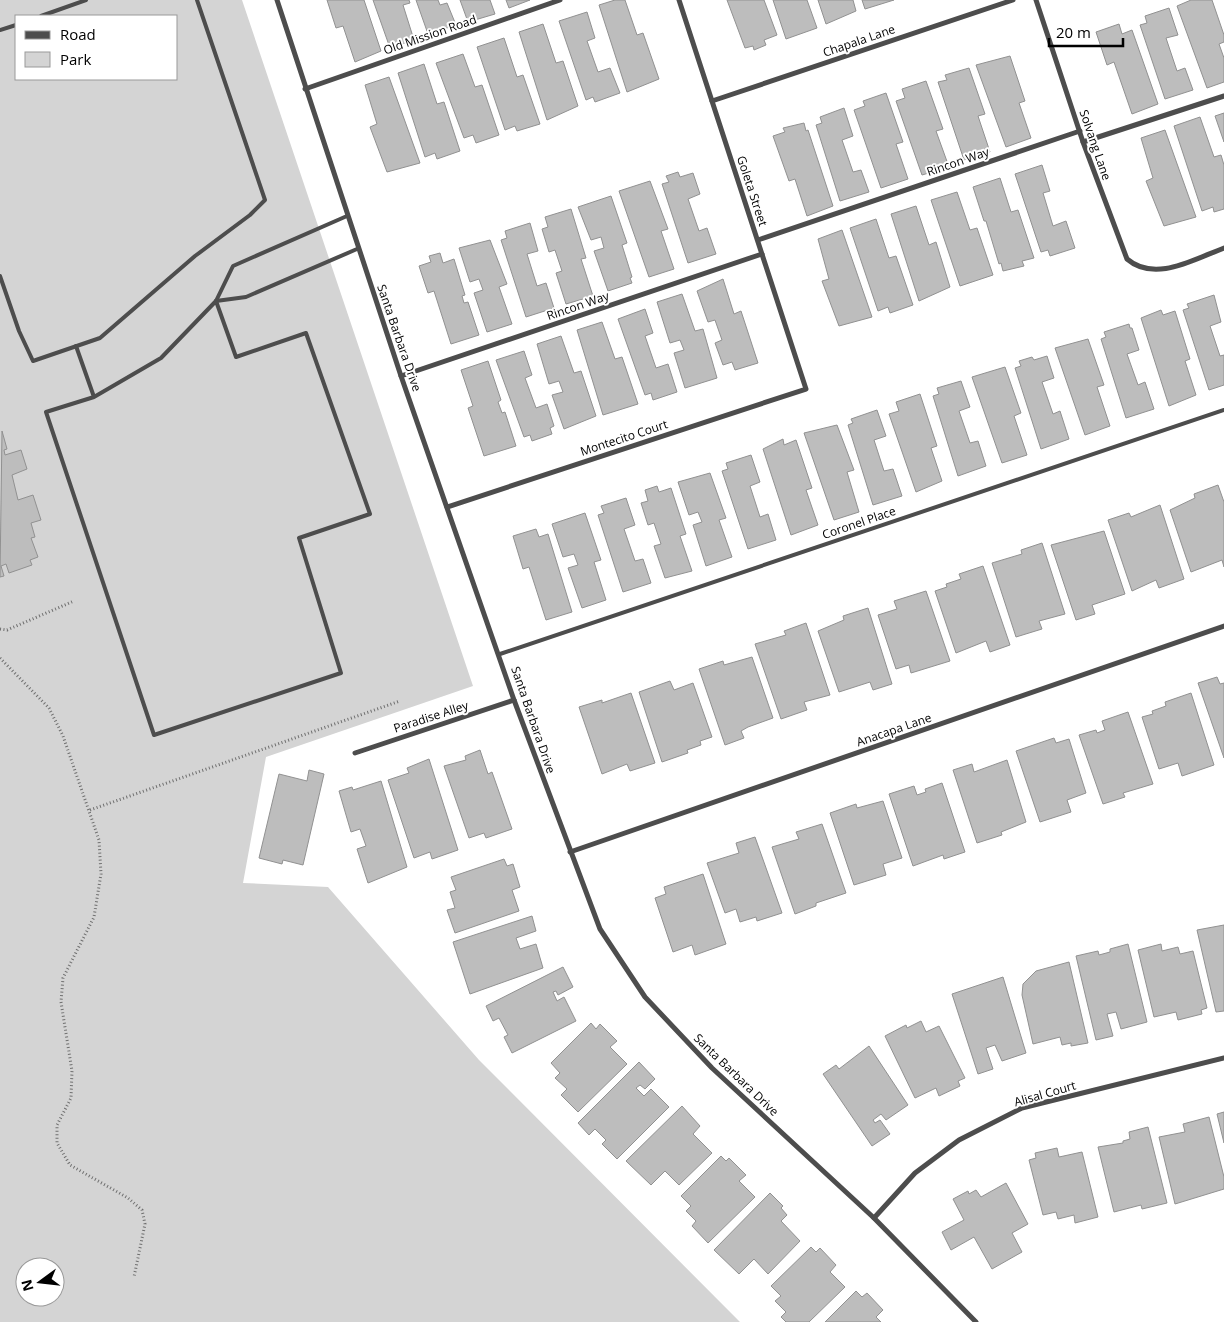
<svg xmlns="http://www.w3.org/2000/svg" width="1224" height="1322" viewBox="0 0 1224 1322" font-family="'Open Sans',sans-serif">
  <style>
    .green { fill: #d4d4d4; fill-rule: evenodd }
    .building { fill: #bdbdbd; stroke: #919191 }
    .lines { fill: none; stroke-linecap: round; stroke-linejoin: round }
    .path { stroke: #6f6f6f; stroke-width: 3; stroke-dasharray: 1 2.5; stroke-linecap: butt }
    .service { stroke: #4d4d4d; stroke-width: 4 }
    .minor { stroke: #4d4d4d; stroke-width: 5 }
    .labels { text-anchor: middle; stroke-width: 4; stroke-linejoin: round; paint-order: stroke }
    .street-label { font-size: 12px; fill: #000; stroke: #fff }
  </style>
  <rect width="100%" height="100%" fill="#fff"/>
  <path class="green" d="M0 0H242L473 686 266 757 243 883 328 887 479 1060 740 1322H0ZM16 16H176V79H16ZM25 1267H55V1297H25Z"/>
  <g class="building">
    <polygon points="327,0 364,0 381,51 355,62 343,26 336,28"/>
    <polygon points="373,0 409,0 410,3 403,5 414,40 390,48"/>
    <polygon points="416,0 438,0 440,5 447,3 456,25 428,34"/>
    <polygon points="460,0 490,0 495,14 468,22"/>
    <polygon points="506,0 530,0 509,8"/>
    <polygon points="615,0 625,0 637,35 643,33 659,79 627,92 599,5"/>
    <polygon points="727,0 764,0 777,35 764,40 766,45 754,50 753,46 745,48"/>
    <polygon points="773,0 807,0 817,28 786,39"/>
    <polygon points="818,0 853,0 856,11 826,24"/>
    <polygon points="862,0 894,0 865,9"/>
    <polygon points="1191,0 1212,0 1224,35 1224,42 1219,44 1224,58 1224,82 1207,88 1177,6"/>
    <polygon points="1169,8 1178,35 1166,38 1177,71 1185,68 1193,90 1165,99 1140,25 1147,23 1145,16"/>
    <polygon points="587,12 595,38 587,41 598,72 610,68 620,93 595,102 593,97 586,100 559,21"/>
    <polygon points="543,24 556,63 563,61 578,106 547,120 519,32"/>
    <polygon points="1119,24 1122,34 1132,30 1158,104 1132,114 1114,62 1107,65 1096,32"/>
    <polygon points="504,38 517,77 523,75 540,124 517,131 515,126 505,130 477,47"/>
    <polygon points="463,54 475,87 482,85 499,135 476,143 473,135 464,138 436,63"/>
    <polygon points="1010,56 1025,101 1019,103 1031,138 1006,147 976,65"/>
    <polygon points="424,64 437,104 444,102 460,151 437,159 435,153 425,157 398,73"/>
    <polygon points="969,68 985,114 978,116 990,152 964,160 938,82 947,80 945,75"/>
    <polygon points="389,77 420,163 387,172 370,127 377,124 365,85"/>
    <polygon points="926,81 943,129 936,131 949,167 922,175 896,101 905,98 902,89"/>
    <polygon points="886,93 903,142 896,144 908,179 881,188 854,110 865,106 863,101"/>
    <polygon points="844,108 853,136 842,140 853,172 861,170 869,192 840,201 816,125 822,123 820,117"/>
    <polygon points="1224,113 1224,142 1215,116"/>
    <polygon points="1200,117 1214,157 1221,155 1224,165 1224,209 1214,212 1213,207 1202,211 1174,126"/>
    <polygon points="804,123 806,131 808,130 833,206 807,216 795,179 789,181 773,136 785,132 783,128"/>
    <polygon points="1165,130 1196,217 1164,226 1146,181 1153,178 1141,138"/>
    <polygon points="1042,165 1050,191 1043,193 1053,226 1066,221 1075,248 1050,256 1048,250 1041,252 1015,174"/>
    <polygon points="678,172 680,177 693,173 700,194 688,199 699,231 707,228 716,254 688,263 662,184 669,182 666,176"/>
    <polygon points="1000,178 1011,212 1018,210 1034,258 1022,261 1024,266 1003,271 1001,263 999,264 986,221 984,221 973,187"/>
    <polygon points="650,181 668,229 661,231 674,269 649,277 619,191"/>
    <polygon points="957,192 970,230 977,228 993,275 960,286 931,200"/>
    <polygon points="611,196 627,243 622,245 632,277 630,278 632,283 608,291 594,251 604,248 601,237 591,240 578,207"/>
    <polygon points="916,206 929,245 936,242 950,287 919,301 891,214"/>
    <polygon points="571,209 586,258 581,259 593,296 566,304 556,273 562,271 555,250 549,252 542,229 548,227 545,217"/>
    <polygon points="876,219 889,258 896,256 913,305 890,313 888,307 878,311 850,228"/>
    <polygon points="530,223 538,251 527,254 537,286 546,283 554,308 526,317 501,240 507,238 505,231"/>
    <polygon points="842,230 872,317 839,326 822,281 829,279 818,239"/>
    <polygon points="490,240 507,284 499,287 512,324 487,332 474,293 483,290 479,279 470,282 459,248"/>
    <polygon points="440,253 443,263 454,259 465,295 462,296 464,303 468,302 479,335 451,344 434,291 428,293 419,266 431,262 429,256"/>
    <polygon points="723,279 734,314 741,311 758,363 735,370 732,362 723,365 715,343 722,340 715,320 708,322 697,291"/>
    <polygon points="682,294 695,331 703,329 717,378 685,388 674,353 684,350 680,340 670,343 657,302"/>
    <polygon points="1214,295 1221,322 1210,326 1220,356 1224,355 1224,385 1209,390 1183,310 1189,308 1187,304"/>
    <polygon points="645,309 653,333 645,336 656,368 668,364 677,392 653,400 651,393 645,395 618,319"/>
    <polygon points="1161,310 1163,315 1175,311 1190,359 1185,361 1196,395 1169,406 1141,318"/>
    <polygon points="602,322 615,359 622,357 638,404 603,415 577,330"/>
    <polygon points="1129,324 1130,328 1132,328 1139,350 1127,354 1138,385 1145,382 1154,409 1126,418 1101,339 1106,337 1104,332"/>
    <polygon points="561,336 574,373 581,371 596,416 564,429 552,395 563,392 559,381 549,384 537,344"/>
    <polygon points="1088,339 1104,385 1097,387 1110,426 1085,435 1055,348"/>
    <polygon points="524,351 532,375 525,378 536,408 547,404 554,426 550,428 552,434 532,441 530,435 524,437 496,360"/>
    <polygon points="1047,356 1054,378 1042,382 1053,414 1060,411 1069,439 1041,449 1015,368 1021,366 1019,361 1032,357 1034,360"/>
    <polygon points="488,361 501,400 498,402 502,413 505,412 516,446 484,456 468,408 473,406 461,370"/>
    <polygon points="1005,367 1021,413 1014,416 1027,455 1002,463 972,377"/>
    <polygon points="961,381 970,407 959,411 970,443 978,441 986,466 958,476 933,396 939,394 937,388"/>
    <polygon points="920,394 937,446 931,448 942,481 916,492 889,414 899,411 896,402"/>
    <polygon points="877,410 886,436 874,440 884,471 893,469 902,496 873,505 848,425 853,423 851,419"/>
    <polygon points="837,425 854,470 847,472 859,512 834,520 804,433"/>
    <polygon points="2,431 7,449 4,450 5,455 21,450 27,469 12,475 18,500 33,495 41,520 31,523 35,537 31,538 38,557 30,560 32,565 9,573 6,564 1,566 4,576 0,577"/>
    <polygon points="783,439 784,445 796,440 812,488 806,490 818,525 791,535 763,449"/>
    <polygon points="751,455 760,482 750,486 760,517 768,514 776,540 748,549 722,471 728,469 726,463"/>
    <polygon points="710,473 726,518 719,520 732,557 706,566 693,525 702,522 698,512 689,515 678,482"/>
    <polygon points="1218,485 1224,502 1224,567 1222,560 1191,572 1170,510 1195,498 1194,494"/>
    <polygon points="657,486 659,492 671,488 686,534 680,536 692,571 665,578 654,546 661,544 654,523 648,525 641,503 648,501 645,490"/>
    <polygon points="626,498 635,525 624,529 635,561 643,559 651,583 623,592 598,515 604,513 601,506"/>
    <polygon points="1160,505 1184,579 1159,588 1156,580 1132,591 1108,520 1129,513 1131,517"/>
    <polygon points="585,513 601,560 594,562 606,600 582,608 568,568 578,565 574,554 563,557 552,524"/>
    <polygon points="536,529 539,537 548,534 572,612 546,620 529,567 523,569 513,536"/>
    <polygon points="1104,531 1125,594 1092,605 1095,614 1076,620 1051,545"/>
    <polygon points="1042,543 1065,614 1039,621 1042,629 1016,637 992,563 1022,554 1021,550"/>
    <polygon points="983,566 1010,645 990,652 986,641 956,653 935,591 947,587 946,584 961,579 959,574"/>
    <polygon points="926,591 950,661 911,673 909,665 896,669 878,615 897,609 894,601"/>
    <polygon points="868,608 892,684 873,690 870,682 839,692 818,631 844,620 843,616"/>
    <polygon points="806,623 830,695 804,702 807,710 781,719 755,644 786,635 784,631"/>
    <polygon points="752,657 773,718 748,727 741,731 744,738 725,745 699,669 723,661 724,665"/>
    <polygon points="1217,677 1220,684 1224,683 1224,758 1198,683"/>
    <polygon points="670,681 674,690 693,683 712,737 700,741 701,745 687,750 688,753 662,762 639,692"/>
    <polygon points="631,693 655,763 630,771 627,764 602,774 579,707 602,700 602,703"/>
    <polygon points="1191,693 1214,765 1182,776 1178,763 1159,769 1142,717 1153,714 1152,711 1166,706 1165,702"/>
    <polygon points="1128,712 1153,784 1123,793 1125,797 1103,804 1079,735 1096,730 1097,733 1105,730 1102,721"/>
    <polygon points="1054,738 1056,743 1069,739 1086,793 1067,800 1071,812 1040,822 1016,751"/>
    <polygon points="480,750 488,774 492,772 512,829 486,838 484,833 469,838 444,766 466,760 465,756"/>
    <polygon points="429,759 458,850 432,859 430,852 414,858 388,780 409,773 407,768"/>
    <polygon points="1007,760 1026,822 1001,832 1002,835 977,843 953,770 972,764 974,772"/>
    <polygon points="309,770 324,774 303,865 283,860 282,864 259,858 279,774 307,781"/>
    <polygon points="381,781 407,867 368,883 357,849 366,846 360,829 351,832 339,791 352,787 353,790"/>
    <polygon points="942,783 965,852 944,859 943,855 913,866 889,794 914,786 917,795 926,792 925,789"/>
    <polygon points="883,801 902,858 883,864 886,875 854,885 830,813 856,804 857,808"/>
    <polygon points="822,824 846,893 816,903 816,906 795,914 772,847 799,839 796,832"/>
    <polygon points="755,837 782,913 757,921 756,917 740,922 736,909 725,913 707,863 739,853 736,843"/>
    <polygon points="504,859 507,866 513,864 520,887 512,890 519,911 455,933 447,910 455,908 450,892 456,890 451,877"/>
    <polygon points="703,874 726,944 695,955 692,945 673,952 655,898 666,894 664,887"/>
    <polygon points="532,916 536,931 516,938 520,949 536,944 543,968 470,994 453,942"/>
    <polygon points="1224,925 1224,1011 1216,1012 1197,930"/>
    <polygon points="1128,944 1147,1022 1121,1029 1116,1012 1107,1014 1113,1036 1096,1040 1076,956 1098,951 1099,955 1110,952 1110,949"/>
    <polygon points="1161,944 1162,951 1178,947 1180,954 1193,951 1207,1008 1201,1010 1202,1014 1178,1020 1176,1012 1154,1017 1138,950"/>
    <polygon points="1069,962 1088,1043 1071,1046 1071,1043 1062,1045 1060,1037 1033,1044 1022,995 1023,984 1036,971"/>
    <polygon points="563,967 573,987 558,995 556,991 553,992 557,1001 564,997 576,1021 512,1053 504,1037 508,1035 499,1018 493,1021 486,1006"/>
    <polygon points="1003,977 1026,1053 1002,1061 995,1045 986,1048 993,1069 978,1074 952,994"/>
    <polygon points="921,1021 926,1032 939,1026 965,1078 958,1081 960,1086 939,1096 936,1088 915,1098 885,1036 906,1025 907,1028"/>
    <polygon points="591,1023 596,1029 600,1024 617,1041 610,1047 627,1064 578,1112 561,1095 567,1089 555,1078 560,1073 551,1063"/>
    <polygon points="869,1046 908,1105 886,1120 881,1114 873,1120 875,1123 880,1120 890,1134 872,1146 823,1074 836,1065 839,1069"/>
    <polygon points="639,1062 655,1079 645,1089 640,1085 636,1088 644,1096 651,1089 669,1107 617,1159 602,1144 606,1140 595,1129 589,1135 578,1123"/>
    <polygon points="682,1106 700,1126 693,1134 712,1153 679,1185 665,1171 651,1185 626,1161"/>
    <polygon points="1224,1112 1224,1143 1217,1114"/>
    <polygon points="1209,1117 1224,1177 1224,1189 1175,1204 1159,1137 1185,1132 1183,1124"/>
    <polygon points="1148,1127 1167,1203 1142,1209 1141,1205 1114,1212 1098,1147 1123,1143 1123,1141 1130,1139 1129,1132"/>
    <polygon points="1057,1148 1059,1157 1082,1152 1098,1217 1075,1223 1074,1215 1058,1219 1056,1212 1043,1215 1029,1160 1036,1158 1035,1153"/>
    <polygon points="721,1156 726,1161 729,1158 746,1175 739,1181 755,1197 708,1243 692,1226 696,1221 686,1211 691,1206 681,1196"/>
    <polygon points="1006,1183 1028,1224 1012,1233 1022,1252 992,1269 974,1237 951,1250 942,1232 964,1220 953,1199 968,1191 969,1194 976,1190 981,1197"/>
    <polygon points="770,1193 783,1206 781,1208 787,1215 781,1221 800,1241 768,1274 754,1259 739,1274 714,1250"/>
    <polygon points="811,1247 816,1252 820,1248 836,1265 830,1272 845,1287 809,1322 786,1322 781,1317 786,1312 775,1301 781,1296 771,1286"/>
    <polygon points="856,1291 862,1297 867,1293 883,1310 876,1317 881,1322 825,1322"/>
  </g>
  <g class="lines">
    <g class="path">
      <polyline points="0,629 7,630 74,601"/>
      <polyline points="0,658 49,708 63,736 99,840 101,874 94,917 63,978 61,1002 72,1071 71,1098 57,1125 57,1143 70,1165 128,1198 142,1210 145,1224 134,1277"/>
      <polyline points="90,810 400,701"/>
    </g>
    <g class="service">
      <polyline points="41,16 86,0"/>
      <polyline points="0,30 16,25"/>
      <polyline points="0,276 19,331 33,361 100,338 195,256 250,215 265,200 197,0"/>
      <polyline points="216,301 233,266 347,216"/>
      <polyline points="216,301 246,297 357,249"/>
      <polyline points="76,346 94,397 46,412 154,735 341,673 299,538 370,514 306,333 236,357 216,301 161,358 94,397"/>
      <polyline points="500,654 1224,410"/>
    </g>
    <g class="minor">
      <polyline points="277,0 401,376 514,700 600,929 645,997 712,1068 874,1218 976,1322"/>
      <path d="M1036 0 1083 142 1127 259C1155 283 1194 259 1224 248"/>
      <polyline points="305,89 560,0"/>
      <polyline points="712,101 1013,0"/>
      <polyline points="1083,142 1224,96"/>
      <polyline points="758,240 1080,131"/>
      <polyline points="401,376 762,254"/>
      <polyline points="447,507 806,389 679,0"/>
      <polyline points="355,753 514,700"/>
      <polyline points="570,852 1224,626"/>
      <polyline points="874,1218 915,1173 959,1140 1022,1108 1224,1058"/>
    </g>
  </g>
  <g class="labels">
    <g class="street-label">
      <text transform="translate(430 35) rotate(-19)" y="4">Old Mission Road</text>
      <text transform="translate(859 41) rotate(-19)" y="4">Chapala Lane</text>
      <text transform="translate(1095 145) rotate(71)" y="4">Solvang Lane</text>
      <text transform="translate(958 162) rotate(-19)" y="4">Rincon Way</text>
      <text transform="translate(752 191) rotate(72)" y="4">Goleta Street</text>
      <text transform="translate(578 306) rotate(-19)" y="4">Rincon Way</text>
      <text transform="translate(399 338) rotate(71)" y="4">Santa Barbara Drive</text>
      <text transform="translate(624 438) rotate(-18)" y="4">Montecito Court</text>
      <text transform="translate(859 523) rotate(-19)" y="4">Coronel Place</text>
      <text transform="translate(431 717) rotate(-18)" y="4">Paradise Alley</text>
      <text transform="translate(533 720) rotate(71)" y="4">Santa Barbara Drive</text>
      <text transform="translate(894 730) rotate(-19)" y="4">Anacapa Lane</text>
      <text transform="translate(736 1075) rotate(44)" y="4">Santa Barbara Drive</text>
      <text transform="translate(1045 1094) rotate(-16)" y="4">Alisal Court</text>
    </g>
  </g>
  <rect x="15" y="15" width="162" height="65" fill="#ffffff" stroke="#999999"/>
  <rect x="25" y="31" width="25" height="8" fill="#4d4d4d" stroke="#999999"/>
  <text x="60" y="40" font-size="15" fill="#000000">Road</text>
  <rect x="25" y="52" width="25" height="15" fill="#d4d4d4" stroke="#999999"/>
  <text x="60" y="65" font-size="15" fill="#000000">Park</text>
  <g transform="translate(40 1282) rotate(255)"><circle r="24" fill="#ffffff" stroke="#999999"/>
  <path d="M0-4L9 19L0 12L-9 19Z" fill="#000000"/>
  <text y="-8" font-size="14" font-weight="bold" text-anchor="middle" fill="#000000">N</text>
  </g>
  <path d="M1049 38v8h74v-8" fill="none" stroke="#000000" stroke-width="2.5"/>
  <text x="1056" y="38" font-size="15" fill="#000000" stroke="#ffffff" stroke-width="4" paint-order="stroke">20 m</text>
</svg>
